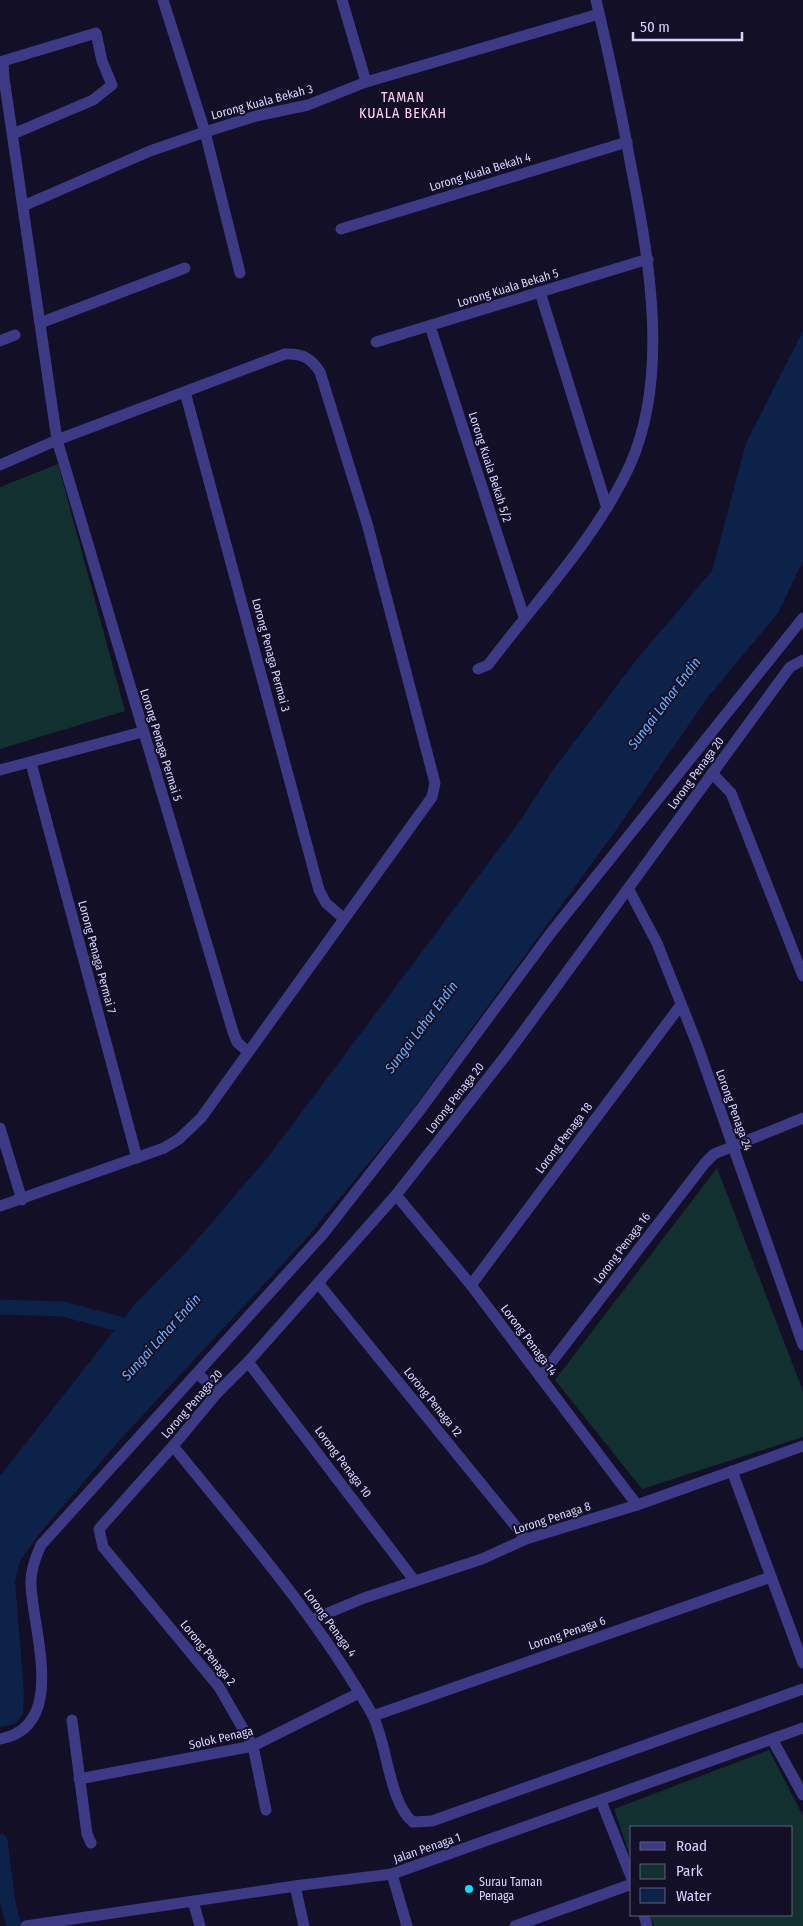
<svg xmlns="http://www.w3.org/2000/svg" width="803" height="1926" viewBox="0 0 803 1926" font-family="'Fira Sans Condensed',sans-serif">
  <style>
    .green { fill: #12302f }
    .water { fill: #0c2248 }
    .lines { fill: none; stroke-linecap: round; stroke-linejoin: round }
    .canal { stroke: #0c2248; stroke-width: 15 }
    .street { stroke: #3d3a85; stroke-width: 11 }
    .poi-dot { fill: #00e5ff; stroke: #130f26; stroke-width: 2 }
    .labels { text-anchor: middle; stroke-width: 4; stroke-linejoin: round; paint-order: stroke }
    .street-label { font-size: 12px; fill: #d9d4ff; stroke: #130f26 }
    .poi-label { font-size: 12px; fill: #d9d4ff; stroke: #130f26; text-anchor: start }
    .neighbourhood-label { font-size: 14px; letter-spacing: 1px; fill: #ffd6f0; stroke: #130f26 }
    .water-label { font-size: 14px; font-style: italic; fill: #62b6ff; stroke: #130f26 }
  </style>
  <rect width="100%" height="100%" fill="#130f26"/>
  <g class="green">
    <polygon points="58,464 125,711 0,749 0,487"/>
    <polygon points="717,1168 803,1391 803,1437 642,1489 555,1380"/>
    <polygon points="769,1750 803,1816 803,1926 654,1926 650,1915 792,1915 792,1827 632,1827 632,1862 614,1809"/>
  </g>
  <polygon class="water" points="803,331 803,561 778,613 708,697 614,833 410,1113 304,1241 120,1440 39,1534 20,1561 15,1581 24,1692 23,1714 15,1724 0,1727 0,1476 135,1304 190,1248 268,1157 520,821 553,770 637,659 712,571 746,443"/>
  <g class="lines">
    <g class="canal">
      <polyline points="0,1307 63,1309 135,1328 137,1332"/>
      <polyline points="0,1841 8,1903 14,1926"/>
    </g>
    <g class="street">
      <polyline points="163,0 205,132 240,273"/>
      <polyline points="342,0 366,82"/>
      <polyline points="13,134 93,100 112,85 102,61 96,33 3,61 4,78 57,440 233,1032 237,1042 248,1052"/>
      <polyline points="23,206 150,151 205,132 256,116 308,105 366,82 599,14"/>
      <polyline points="341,229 627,142"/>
      <polyline points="540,292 607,508"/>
      <polyline points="40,323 185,268"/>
      <polyline points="430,326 524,617"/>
      <polyline points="0,341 15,335"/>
      <polyline points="376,342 648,259"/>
      <polyline points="185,392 319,890 326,903 343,918"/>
      <path d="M0 465 57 440 285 354C302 353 311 358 320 372L368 527 435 783 432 797 201 1118 179 1139 164 1148 0 1206"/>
      <path d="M478 669 488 665C536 601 596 539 630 465 670 375 649 259 631 166 621 111 609 55 596 0"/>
      <polyline points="31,763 137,1158"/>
      <polyline points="0,770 142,732"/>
      <polyline points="712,773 731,793 803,976"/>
      <polyline points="629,890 657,943 697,1044 803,1345"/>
      <polyline points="0,1128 22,1200"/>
      <polyline points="396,1195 471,1285 637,1505"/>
      <polyline points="318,1283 526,1539"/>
      <polyline points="471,1285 680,1006"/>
      <polyline points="248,1362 414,1580"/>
      <polyline points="198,1374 218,1392"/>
      <polyline points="540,1377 705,1163 714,1154 803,1118"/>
      <path d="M173 1446C243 1532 317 1617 372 1714 387 1741 389 1804 413 1822L432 1821 803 1689"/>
      <polyline points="732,1471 803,1663"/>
      <polyline points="311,1620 364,1598 482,1559 526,1539 637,1505 803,1446"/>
      <polyline points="373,1716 771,1577"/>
      <polyline points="72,1720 87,1834 91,1843"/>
      <path d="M0 1739C68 1727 33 1632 31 1585 30 1571 35 1558 41 1545L323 1234 420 1110 550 934 803 618"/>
      <polyline points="772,1739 803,1795"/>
      <polyline points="79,1779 253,1746 359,1693"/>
      <polyline points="601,1801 632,1879"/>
      <polyline points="266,1810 253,1746 219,1687 103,1547 99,1529 173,1446 218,1392 248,1362 396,1195 507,1054 790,667 803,660"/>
      <polyline points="392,1874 407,1926"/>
      <polyline points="295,1886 304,1926"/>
      <polyline points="193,1901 200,1926"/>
      <polyline points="644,1915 647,1926"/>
      <polyline points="26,1926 295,1886 392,1874 803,1728"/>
      <polyline points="515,1926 632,1884"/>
    </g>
  </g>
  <circle class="poi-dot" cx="469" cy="1889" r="5"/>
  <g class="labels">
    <g class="street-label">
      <text transform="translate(262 102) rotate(-15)" y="4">Lorong Kuala Bekah 3</text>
      <text transform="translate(480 172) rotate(-17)" y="4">Lorong Kuala Bekah 4</text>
      <text transform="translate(508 288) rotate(-17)" y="4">Lorong Kuala Bekah 5</text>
      <text transform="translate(490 467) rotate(72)" y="4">Lorong Kuala Bekah 5/2</text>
      <text transform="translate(271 655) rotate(75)" y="4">Lorong Penaga Permai 3</text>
      <text transform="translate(161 745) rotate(73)" y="4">Lorong Penaga Permai 5</text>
      <text transform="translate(696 773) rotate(-54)" y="4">Lorong Penaga 20</text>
      <text transform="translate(97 957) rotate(75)" y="4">Lorong Penaga Permai 7</text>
      <text transform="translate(455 1098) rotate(-52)" y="4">Lorong Penaga 20</text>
      <text transform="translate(734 1110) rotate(70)" y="4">Lorong Penaga 24</text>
      <text transform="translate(564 1138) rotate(-53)" y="4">Lorong Penaga 18</text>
      <text transform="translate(622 1248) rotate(-53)" y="4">Lorong Penaga 16</text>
      <text transform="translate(529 1340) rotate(53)" y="4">Lorong Penaga 14</text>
      <text transform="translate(433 1402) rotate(51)" y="4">Lorong Penaga 12</text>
      <text transform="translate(192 1404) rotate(-49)" y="4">Lorong Penaga 20</text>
      <text transform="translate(343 1462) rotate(53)" y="4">Lorong Penaga 10</text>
      <text transform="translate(552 1518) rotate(-18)" y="4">Lorong Penaga 8</text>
      <text transform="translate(330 1623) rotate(54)" y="4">Lorong Penaga 4</text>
      <text transform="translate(567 1633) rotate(-19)" y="4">Lorong Penaga 6</text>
      <text transform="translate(208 1653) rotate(51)" y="4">Lorong Penaga 2</text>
      <text transform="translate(221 1738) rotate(-13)" y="4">Solok Penaga</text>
      <text transform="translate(427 1848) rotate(-19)" y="4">Jalan Penaga 1</text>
    </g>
    <g class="poi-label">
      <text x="479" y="1886">Surau Taman<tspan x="479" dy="14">Penaga</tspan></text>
    </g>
    <g class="neighbourhood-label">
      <text x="403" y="102">TAMAN<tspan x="403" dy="16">KUALA BEKAH</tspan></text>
    </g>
    <g class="water-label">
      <text transform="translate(664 703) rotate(-53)" y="5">Sungai Lahar Endin</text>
      <text transform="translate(421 1027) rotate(-53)" y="5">Sungai Lahar Endin</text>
      <text transform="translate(161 1337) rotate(-48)" y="5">Sungai Lahar Endin</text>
    </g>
  </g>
  <rect x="630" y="1826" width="162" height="90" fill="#130f26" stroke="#625e7d"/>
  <rect x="640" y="1842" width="25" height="8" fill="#3d3a85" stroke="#625e7d"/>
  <text x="676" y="1851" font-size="15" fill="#d9d4ff">Road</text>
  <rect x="640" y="1864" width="25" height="15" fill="#12302f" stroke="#625e7d"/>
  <text x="676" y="1876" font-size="15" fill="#d9d4ff">Park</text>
  <rect x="640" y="1888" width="25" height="15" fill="#0c2248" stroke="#625e7d"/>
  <text x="676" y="1901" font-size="15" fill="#d9d4ff">Water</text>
  <path d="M633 32v8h109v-8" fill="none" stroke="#d9d4ff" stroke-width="2.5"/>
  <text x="640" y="32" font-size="15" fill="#d9d4ff" stroke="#130f26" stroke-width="4" paint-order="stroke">50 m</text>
</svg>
